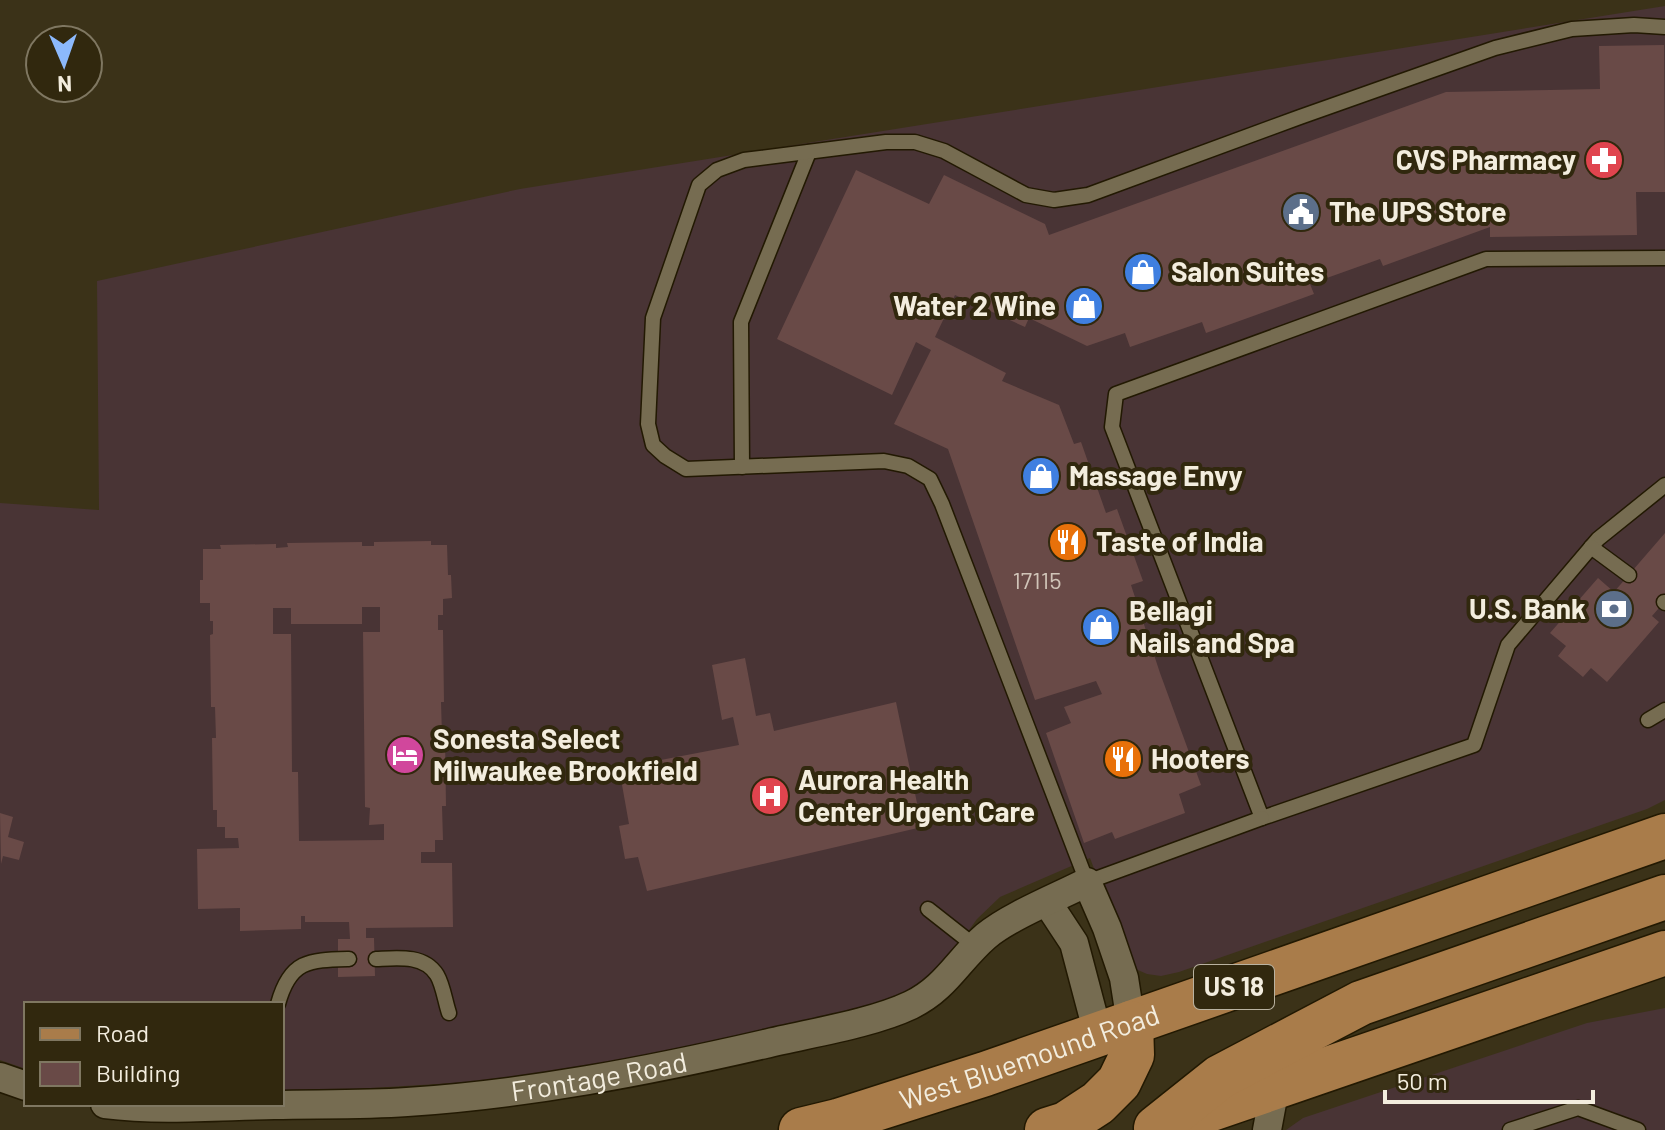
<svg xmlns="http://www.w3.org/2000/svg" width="1665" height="1130" viewBox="0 0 1665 1130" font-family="Barlow,sans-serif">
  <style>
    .commercial { fill: #493435 }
    .building { fill: #694a47; fill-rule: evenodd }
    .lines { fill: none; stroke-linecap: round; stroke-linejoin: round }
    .service-casing { stroke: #221902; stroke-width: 17 }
    .minor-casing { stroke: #221902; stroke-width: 31 }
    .primary-casing { stroke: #221902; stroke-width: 47 }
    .service { stroke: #766c51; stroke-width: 14 }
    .minor { stroke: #766c51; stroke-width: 28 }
    .primary { stroke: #a97c4a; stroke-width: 44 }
    .labels { text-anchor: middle; stroke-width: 8; stroke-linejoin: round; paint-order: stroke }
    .number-label { font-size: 24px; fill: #d0c4b8 }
    .shield { fill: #31280e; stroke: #b9b2a0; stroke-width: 2 }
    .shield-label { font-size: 26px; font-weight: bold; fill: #f3edde }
    .poi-label { font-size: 28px; font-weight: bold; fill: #f3edde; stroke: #31280e; text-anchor: start }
    .street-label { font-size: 28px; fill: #f3edde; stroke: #31280e }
  </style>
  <rect width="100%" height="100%" fill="#3b3218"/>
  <g class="commercial">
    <polygon points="1665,6 1665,800 1647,809 1179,972 1161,976 1147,974 1131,967 1090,858 1000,897 977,919 938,973 896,1000 646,1058 503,1080 339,1090 282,1091 282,1004 26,1004 26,1069 0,1060 0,503 99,510 97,281 520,189"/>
    <polygon points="1665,1008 1665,1130 1286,1130 1303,1118 1587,1023"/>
  </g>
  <g class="building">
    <polygon points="1664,45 1665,192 1636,192 1637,235 1490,237 1490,227 1383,266 1380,259 1310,284 1314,294 1206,333 1202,322 1130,347 1125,333 1087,346 1029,318 1025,327 955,295 935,337 1006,373 1002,381 1059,405 1074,444 1081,442 1106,513 1117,509 1143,581 1131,585 1160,673 1201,785 1179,794 1185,813 1115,839 1112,832 1084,843 1046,733 1071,723 1064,707 1102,694 1096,681 1035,700 948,449 894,424 931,350 916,342 892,395 777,339 856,170 929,204 944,175 1045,224 1049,235 1446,92 1600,89 1599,46"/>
    <polygon points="1665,533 1665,601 1652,616 1659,622 1607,682 1591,668 1583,677 1558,656 1566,646 1550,633 1598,578 1614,592"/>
    <path d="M431 541V545H447L448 575H451L452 598 443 599V615H438V630H443L444 702H441L442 735H445L446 806H442L443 840H435V852H421V863H452L453 927 366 928V938H374L375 976 338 977V939H350L349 922H305V916H301V929L240 931V908L198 909 197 849 239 848 238 838H225V827H217V810H213L212 738H216L215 707H211L210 635 213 634V621H210V603H200V580H203V549H221L220 545 276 544V548L288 547 287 543 362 542V546H374V542ZM362 607H380V632H363L365 807 370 808 369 825 384 824V840L299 841 298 772H292L291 634H273V608H291V624H362Z"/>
    <polygon points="745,658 756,716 770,713 774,731 896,702 922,827 647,891 638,857 625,859 619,826 629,824 619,768 739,745 733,717 722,720 712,665"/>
    <polygon points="0,813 13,817 8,837 24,842 19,860 3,856 1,864"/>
  </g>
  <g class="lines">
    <defs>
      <g id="service">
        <polyline points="1665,258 1486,259 1116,394 1112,427 1262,818 1474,745 1508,645 1598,539 1665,485"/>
        <polyline points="742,467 741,322 809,152"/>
        <polyline points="1591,547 1629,575"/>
        <polyline points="1664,602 1665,603"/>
        <polyline points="1648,720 1665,710"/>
        <polyline points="1262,818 1087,882 942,504 930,479 908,466 884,461 686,469 665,456 653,445 648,424 653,318 699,185 717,170 744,160 886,142 915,142 944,151 1026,195 1054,200 1088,195 1300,117 1495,48 1572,29 1634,25 1665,27"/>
        <polyline points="928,909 975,946"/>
        <path d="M376 959C396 958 424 954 437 975 443 985 445 1001 449 1013"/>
        <path d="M278 1004C290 960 309 960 349 959"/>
        <polyline points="1510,1130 1578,1108 1638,1130"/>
      </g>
      <g id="minor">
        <polyline points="1047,902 1074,943 1098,1034"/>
        <polyline points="0,1077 26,1086"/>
        <path id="s1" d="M105 1104C161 1111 218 1106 274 1105 319 1104 363 1105 407 1102 528 1094 648 1071 765 1044 810 1033 871 1024 911 1005 946 988 958 960 986 936 1010 916 1058 897 1087 882L1107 928 1124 978 1131 1023"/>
        <polyline points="1267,1130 1275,1087"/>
      </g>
      <g id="primary">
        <polyline points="1194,1115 1665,953"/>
        <polyline points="1156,1128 1220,1077 1361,1003 1665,897"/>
        <path id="s2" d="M801 1130 838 1121 985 1074 1665 836"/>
        <polyline points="1047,1130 1066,1124 1098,1103 1119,1082 1132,1055 1131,1023"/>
      </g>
    </defs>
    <use href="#service" class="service-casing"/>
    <use href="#minor" class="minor-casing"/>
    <use href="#primary" class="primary-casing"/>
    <use href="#service" class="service"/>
    <use href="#minor" class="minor"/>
    <use href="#primary" class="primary"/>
  </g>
  <defs>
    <symbol id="pharmacy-disc" viewBox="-11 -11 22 22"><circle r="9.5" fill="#e0444e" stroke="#31280e"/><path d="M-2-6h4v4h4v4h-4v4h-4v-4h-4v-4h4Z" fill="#fff"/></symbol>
    <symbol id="civic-disc" viewBox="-11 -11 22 22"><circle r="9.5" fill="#5c6f8a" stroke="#31280e"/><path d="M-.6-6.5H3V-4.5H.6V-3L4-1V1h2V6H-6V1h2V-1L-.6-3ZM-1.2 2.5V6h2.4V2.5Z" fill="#fff"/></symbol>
    <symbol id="shop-disc" viewBox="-11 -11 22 22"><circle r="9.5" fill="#3f7fe0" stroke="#31280e"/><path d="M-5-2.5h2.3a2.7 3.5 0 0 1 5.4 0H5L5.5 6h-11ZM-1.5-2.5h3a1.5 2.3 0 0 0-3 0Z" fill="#fff"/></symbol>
    <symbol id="restaurant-disc" viewBox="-11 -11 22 22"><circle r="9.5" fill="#e8710a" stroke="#31280e"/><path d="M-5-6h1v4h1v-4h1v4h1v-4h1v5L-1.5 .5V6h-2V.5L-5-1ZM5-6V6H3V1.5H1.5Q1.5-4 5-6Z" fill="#fff"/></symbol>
    <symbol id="bank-disc" viewBox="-11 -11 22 22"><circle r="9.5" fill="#5c6f8a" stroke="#31280e"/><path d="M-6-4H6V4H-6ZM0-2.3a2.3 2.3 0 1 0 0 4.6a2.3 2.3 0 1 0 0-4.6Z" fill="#fff"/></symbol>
    <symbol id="hotel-disc" viewBox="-11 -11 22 22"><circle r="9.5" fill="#d1479c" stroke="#31280e"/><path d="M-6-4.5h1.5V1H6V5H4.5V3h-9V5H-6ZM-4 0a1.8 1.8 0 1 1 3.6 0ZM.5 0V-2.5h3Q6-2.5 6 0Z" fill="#fff"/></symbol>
    <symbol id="hospital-disc" viewBox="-11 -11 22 22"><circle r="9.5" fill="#e0444e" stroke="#31280e"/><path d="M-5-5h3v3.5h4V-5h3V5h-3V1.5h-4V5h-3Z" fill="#fff"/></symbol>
  </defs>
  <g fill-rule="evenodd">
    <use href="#pharmacy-disc" x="1582" y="138" width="44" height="44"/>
    <use href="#civic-disc" x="1279" y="190" width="44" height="44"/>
    <use href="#shop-disc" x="1121" y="250" width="44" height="44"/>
    <use href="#shop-disc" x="1062" y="284" width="44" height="44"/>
    <use href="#shop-disc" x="1019" y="454" width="44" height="44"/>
    <use href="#restaurant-disc" x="1046" y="520" width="44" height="44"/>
    <use href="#bank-disc" x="1592" y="587" width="44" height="44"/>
    <use href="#shop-disc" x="1079" y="605" width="44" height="44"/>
    <use href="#hotel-disc" x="383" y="733" width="44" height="44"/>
    <use href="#restaurant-disc" x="1101" y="737" width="44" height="44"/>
    <use href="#hospital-disc" x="748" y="774" width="44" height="44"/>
  </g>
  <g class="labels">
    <g class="number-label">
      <text x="1037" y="589">17115</text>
    </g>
    <rect class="shield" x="1194" y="965" width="80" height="44" rx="6"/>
    <g class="shield-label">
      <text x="1234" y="996">US 18</text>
    </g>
    <g class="poi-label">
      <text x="1576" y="170" text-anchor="end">CVS Pharmacy</text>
      <text x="1329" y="222">The UPS Store</text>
      <text x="1171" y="282">Salon Suites</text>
      <text x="1056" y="316" text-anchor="end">Water 2 Wine</text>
      <text x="1069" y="486">Massage Envy</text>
      <text x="1096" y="552">Taste of India</text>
      <text x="1586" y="619" text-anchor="end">U.S. Bank</text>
      <text x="1129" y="621">Bellagi<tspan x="1129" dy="32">Nails and Spa</tspan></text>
      <text x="433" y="749">Sonesta Select<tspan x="433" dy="32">Milwaukee Brookfield</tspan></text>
      <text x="1151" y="769">Hooters</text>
      <text x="798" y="790">Aurora Health<tspan x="798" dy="32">Center Urgent Care</tspan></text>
    </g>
    <g class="street-label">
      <text dy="10" stroke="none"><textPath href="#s2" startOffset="240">West Bluemound Road</textPath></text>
      <text dy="10" stroke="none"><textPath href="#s1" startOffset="496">Frontage Road</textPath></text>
    </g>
  </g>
  <rect x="24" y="1002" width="260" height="104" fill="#31280e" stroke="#7f7761" stroke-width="2"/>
  <rect x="40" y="1028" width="40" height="12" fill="#a97c4a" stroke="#7f7761" stroke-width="2"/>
  <text x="96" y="1042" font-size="24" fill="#f3edde">Road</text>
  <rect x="40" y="1062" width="40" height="24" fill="#694a47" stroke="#7f7761" stroke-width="2"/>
  <text x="96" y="1082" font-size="24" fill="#f3edde">Building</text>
  <g transform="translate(64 64) rotate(178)"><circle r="38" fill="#31280e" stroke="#7f7761" stroke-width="2"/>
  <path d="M0-6L14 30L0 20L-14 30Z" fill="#8cb9fc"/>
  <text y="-12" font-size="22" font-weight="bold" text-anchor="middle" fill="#f3edde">N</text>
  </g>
  <path d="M1385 1090v12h208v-12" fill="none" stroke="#f3edde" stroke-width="4"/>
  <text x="1397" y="1090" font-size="24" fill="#f3edde" stroke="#31280e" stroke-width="6" paint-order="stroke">50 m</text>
</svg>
